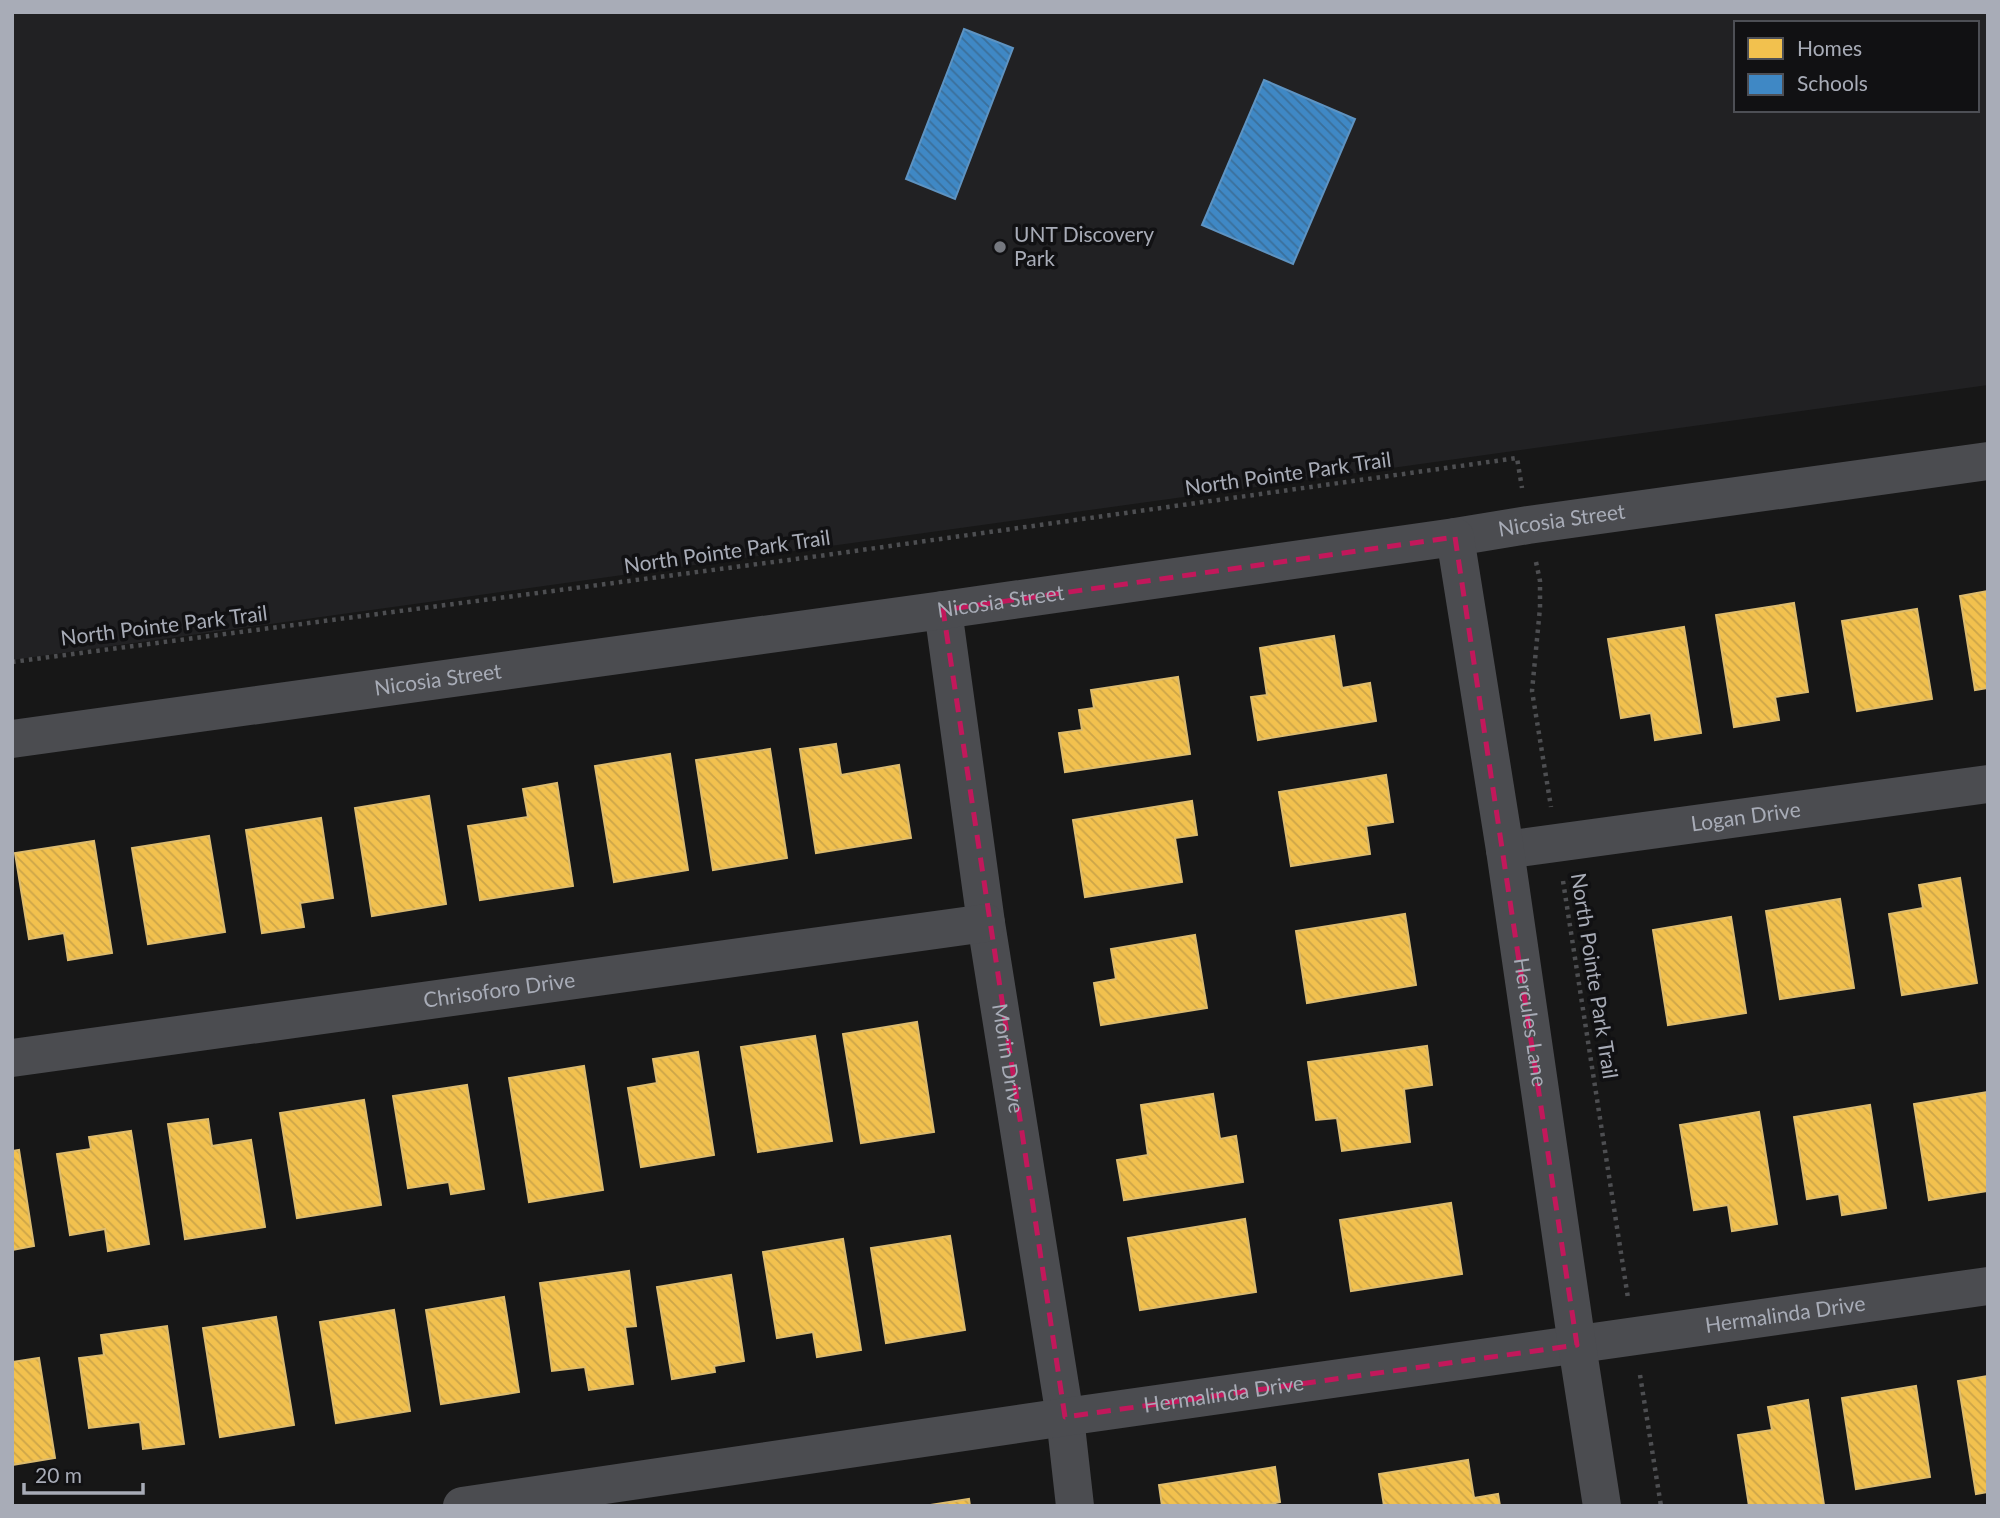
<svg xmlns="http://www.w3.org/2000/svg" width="2000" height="1518" viewBox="0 0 2000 1518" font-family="Lato,sans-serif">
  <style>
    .built { fill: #212123; fill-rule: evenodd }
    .homes { fill: url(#homes-back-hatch); stroke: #dcbb6e; stroke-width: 2 }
    .schools { fill: url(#schools-back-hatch); stroke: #5e93c1; stroke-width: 2 }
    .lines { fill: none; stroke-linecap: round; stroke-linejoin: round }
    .path { stroke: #4d4e51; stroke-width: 4.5; stroke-dasharray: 3.5 5; stroke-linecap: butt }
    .minor { stroke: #4b4c50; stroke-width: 38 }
    .tertiary { stroke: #4b4c50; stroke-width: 38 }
    .marked { fill: none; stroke: #c2185b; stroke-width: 5; stroke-dasharray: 14 9; stroke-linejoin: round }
    .poi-dot { fill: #75787f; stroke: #111113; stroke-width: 2.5 }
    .labels { text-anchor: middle; stroke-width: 7; stroke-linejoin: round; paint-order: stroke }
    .poi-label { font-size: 21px; fill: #a8acb7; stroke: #111113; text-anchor: start }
    .street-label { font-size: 21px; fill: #a8acb7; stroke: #111113 }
  </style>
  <defs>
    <pattern id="homes-back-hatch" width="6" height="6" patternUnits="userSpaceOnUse" patternTransform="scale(1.75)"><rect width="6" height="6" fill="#f2c14e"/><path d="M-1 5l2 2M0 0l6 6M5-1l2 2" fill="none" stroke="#cca549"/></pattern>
    <pattern id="schools-back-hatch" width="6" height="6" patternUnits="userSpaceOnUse" patternTransform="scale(1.75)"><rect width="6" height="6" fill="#3f88c5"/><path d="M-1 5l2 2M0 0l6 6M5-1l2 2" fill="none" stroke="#3b6f9a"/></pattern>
  </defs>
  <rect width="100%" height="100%" fill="#171717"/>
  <path class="built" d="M12 12H1988V385L12 660ZM1736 23H1977V110H1736Z"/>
  <g class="homes">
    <polygon points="1988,591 1988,688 1975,690 1960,596"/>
    <polygon points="1794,603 1808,692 1775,697 1779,720 1734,727 1716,615"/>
    <polygon points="1917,609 1932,699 1857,711 1842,621"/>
    <polygon points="1684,627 1701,733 1655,740 1651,713 1621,718 1608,639"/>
    <polygon points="1334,636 1342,688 1370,683 1376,721 1258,740 1251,697 1267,695 1260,648"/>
    <polygon points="1178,677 1190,754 1065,772 1059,733 1082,730 1079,710 1094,708 1091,690"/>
    <polygon points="836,744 841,775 899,765 911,838 816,853 800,749"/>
    <polygon points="770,749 787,858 713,870 696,760"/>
    <polygon points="670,754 688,870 614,882 595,766"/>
    <polygon points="1386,775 1393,822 1366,826 1370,854 1291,866 1279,792"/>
    <polygon points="557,783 573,886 480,900 468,826 528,817 523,789"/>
    <polygon points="429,796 446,904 372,916 355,808"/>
    <polygon points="1192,801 1197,835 1175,838 1182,882 1085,897 1073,820"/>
    <polygon points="321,818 333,898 300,903 304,927 262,933 246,830"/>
    <polygon points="209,836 225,932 148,944 132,848"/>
    <polygon points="94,841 112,953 68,960 64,933 29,939 15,853"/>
    <polygon points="1960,878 1977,983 1902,995 1889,914 1923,908 1919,885"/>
    <polygon points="1840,899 1854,988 1780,999 1766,911"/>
    <polygon points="1405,914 1416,985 1307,1003 1296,931"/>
    <polygon points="1731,917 1746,1013 1668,1025 1653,930"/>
    <polygon points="1195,935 1207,1008 1101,1025 1094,983 1116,979 1111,949"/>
    <polygon points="917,1022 934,1132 861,1143 843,1034"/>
    <polygon points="815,1036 832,1141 758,1152 741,1047"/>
    <polygon points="1427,1046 1432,1085 1404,1089 1410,1142 1342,1151 1337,1118 1316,1120 1308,1062"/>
    <polygon points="698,1052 714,1155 641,1167 628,1088 657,1083 653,1059"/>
    <polygon points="584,1066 603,1190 529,1202 509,1078"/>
    <polygon points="467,1085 484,1189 451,1194 449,1182 408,1188 393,1096"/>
    <polygon points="1988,1092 1988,1191 1929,1200 1914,1104"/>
    <polygon points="1213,1094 1220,1139 1236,1136 1243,1182 1124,1200 1117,1160 1148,1155 1141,1105"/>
    <polygon points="364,1100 381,1205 297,1218 280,1113"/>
    <polygon points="1870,1105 1886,1208 1842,1215 1839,1194 1807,1199 1794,1117"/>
    <polygon points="1759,1112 1777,1224 1732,1231 1728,1205 1694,1210 1680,1125"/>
    <polygon points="208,1119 212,1146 251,1140 265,1227 185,1239 168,1124"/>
    <polygon points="131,1131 149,1244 108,1251 105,1229 70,1235 57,1154 91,1149 89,1137"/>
    <polygon points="19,1150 34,1246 12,1250 12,1151"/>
    <polygon points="1451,1203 1462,1274 1351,1291 1340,1220"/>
    <polygon points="1245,1219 1256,1292 1140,1310 1128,1238"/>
    <polygon points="950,1236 965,1330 886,1343 871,1248"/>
    <polygon points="843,1239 861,1350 817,1357 813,1332 777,1338 763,1252"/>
    <polygon points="629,1271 636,1326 625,1327 633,1384 589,1390 585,1367 552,1371 540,1283"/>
    <polygon points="731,1275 744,1361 714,1366 715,1372 672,1379 657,1287"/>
    <polygon points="504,1297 519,1392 441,1404 426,1310"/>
    <polygon points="394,1310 410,1411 336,1423 320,1322"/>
    <polygon points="276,1317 294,1425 220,1437 203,1328"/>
    <polygon points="167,1326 184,1444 143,1449 140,1422 89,1428 79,1358 104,1355 101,1335"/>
    <polygon points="39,1358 55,1458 12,1465 12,1362"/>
    <polygon points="1988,1376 1988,1492 1976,1494 1958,1381"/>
    <polygon points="1916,1386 1930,1477 1856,1489 1842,1398"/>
    <polygon points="1808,1400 1824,1505 1749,1506 1738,1435 1772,1430 1768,1407"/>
    <polygon points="1468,1460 1474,1498 1498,1494 1500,1506 1384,1506 1379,1474"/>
    <polygon points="1275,1467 1280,1502 1262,1506 1162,1506 1159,1485"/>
    <polygon points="969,1499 970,1506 924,1506"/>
  </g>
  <g class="schools">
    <polygon points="964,29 1013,48 955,199 906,179"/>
    <polygon points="1264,80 1355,119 1293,264 1202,225"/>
  </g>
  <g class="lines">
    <g class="path">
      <polyline points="1536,562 1540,581 1540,608 1532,691 1551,807"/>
      <polyline points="12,662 819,556 1517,458 1522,488"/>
      <polyline points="1563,881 1628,1298"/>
      <polyline points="1640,1375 1661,1506"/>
    </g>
    <g class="minor">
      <path id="s1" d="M1455 537 1528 525 1988 461"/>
      <path id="s2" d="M943 610 986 923 1065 1417 1075 1506"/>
      <path id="s3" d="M1505 850 1988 784"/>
      <path id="s4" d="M12 1058 986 923"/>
      <path id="s5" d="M462 1506 1065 1417 1988 1286"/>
    </g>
    <path class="tertiary" id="s6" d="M12 739 943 610 1455 537 1505 850 1577 1345 1602 1506"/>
  </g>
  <path class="marked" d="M1455 537 1577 1345 1065 1417 943 610Z"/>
  <circle class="poi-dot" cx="1000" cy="247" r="7"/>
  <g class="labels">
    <g class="poi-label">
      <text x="1014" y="242">UNT Discovery<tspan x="1014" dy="24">Park</tspan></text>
    </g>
    <g class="street-label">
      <text transform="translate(1288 474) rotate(-8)" y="7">North Pointe Park Trail</text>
      <text dy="7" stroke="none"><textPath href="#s1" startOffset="108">Nicosia Street</textPath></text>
      <text transform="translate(727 552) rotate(-8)" y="7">North Pointe Park Trail</text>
      <text dy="7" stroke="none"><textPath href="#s6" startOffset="998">Nicosia Street</textPath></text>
      <text transform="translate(164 626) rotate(-7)" y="7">North Pointe Park Trail</text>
      <text dy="7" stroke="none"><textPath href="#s6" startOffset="430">Nicosia Street</textPath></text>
      <text dy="7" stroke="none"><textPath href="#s3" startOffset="243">Logan Drive</textPath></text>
      <text transform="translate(1594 976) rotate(81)" y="7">North Pointe Park Trail</text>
      <text dy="7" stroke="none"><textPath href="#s4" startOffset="492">Chrisoforo Drive</textPath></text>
      <text dy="7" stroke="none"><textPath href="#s6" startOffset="1948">Hercules Lane</textPath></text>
      <text dy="7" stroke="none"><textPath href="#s2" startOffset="453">Morin Drive</textPath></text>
      <text dy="7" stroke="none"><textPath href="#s5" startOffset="1337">Hermalinda Drive</textPath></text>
      <text dy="7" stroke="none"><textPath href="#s5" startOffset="770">Hermalinda Drive</textPath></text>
    </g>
  </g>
  <rect width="2000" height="1518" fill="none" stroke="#a8acb7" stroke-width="28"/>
  <rect x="1734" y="21" width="245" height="91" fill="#111113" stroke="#4d4f55" stroke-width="2"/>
  <rect x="1748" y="38" width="35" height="21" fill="#f2c14e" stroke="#4d4f55" stroke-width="2"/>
  <text x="1797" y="56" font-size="21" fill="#a8acb7">Homes</text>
  <rect x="1748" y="74" width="35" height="21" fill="#3f88c5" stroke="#4d4f55" stroke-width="2"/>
  <text x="1797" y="91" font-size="21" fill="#a8acb7">Schools</text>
  <path d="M24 1483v10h119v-10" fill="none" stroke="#a8acb7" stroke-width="3.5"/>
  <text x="35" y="1483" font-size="21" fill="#a8acb7" stroke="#111113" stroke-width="5" paint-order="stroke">20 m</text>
</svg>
